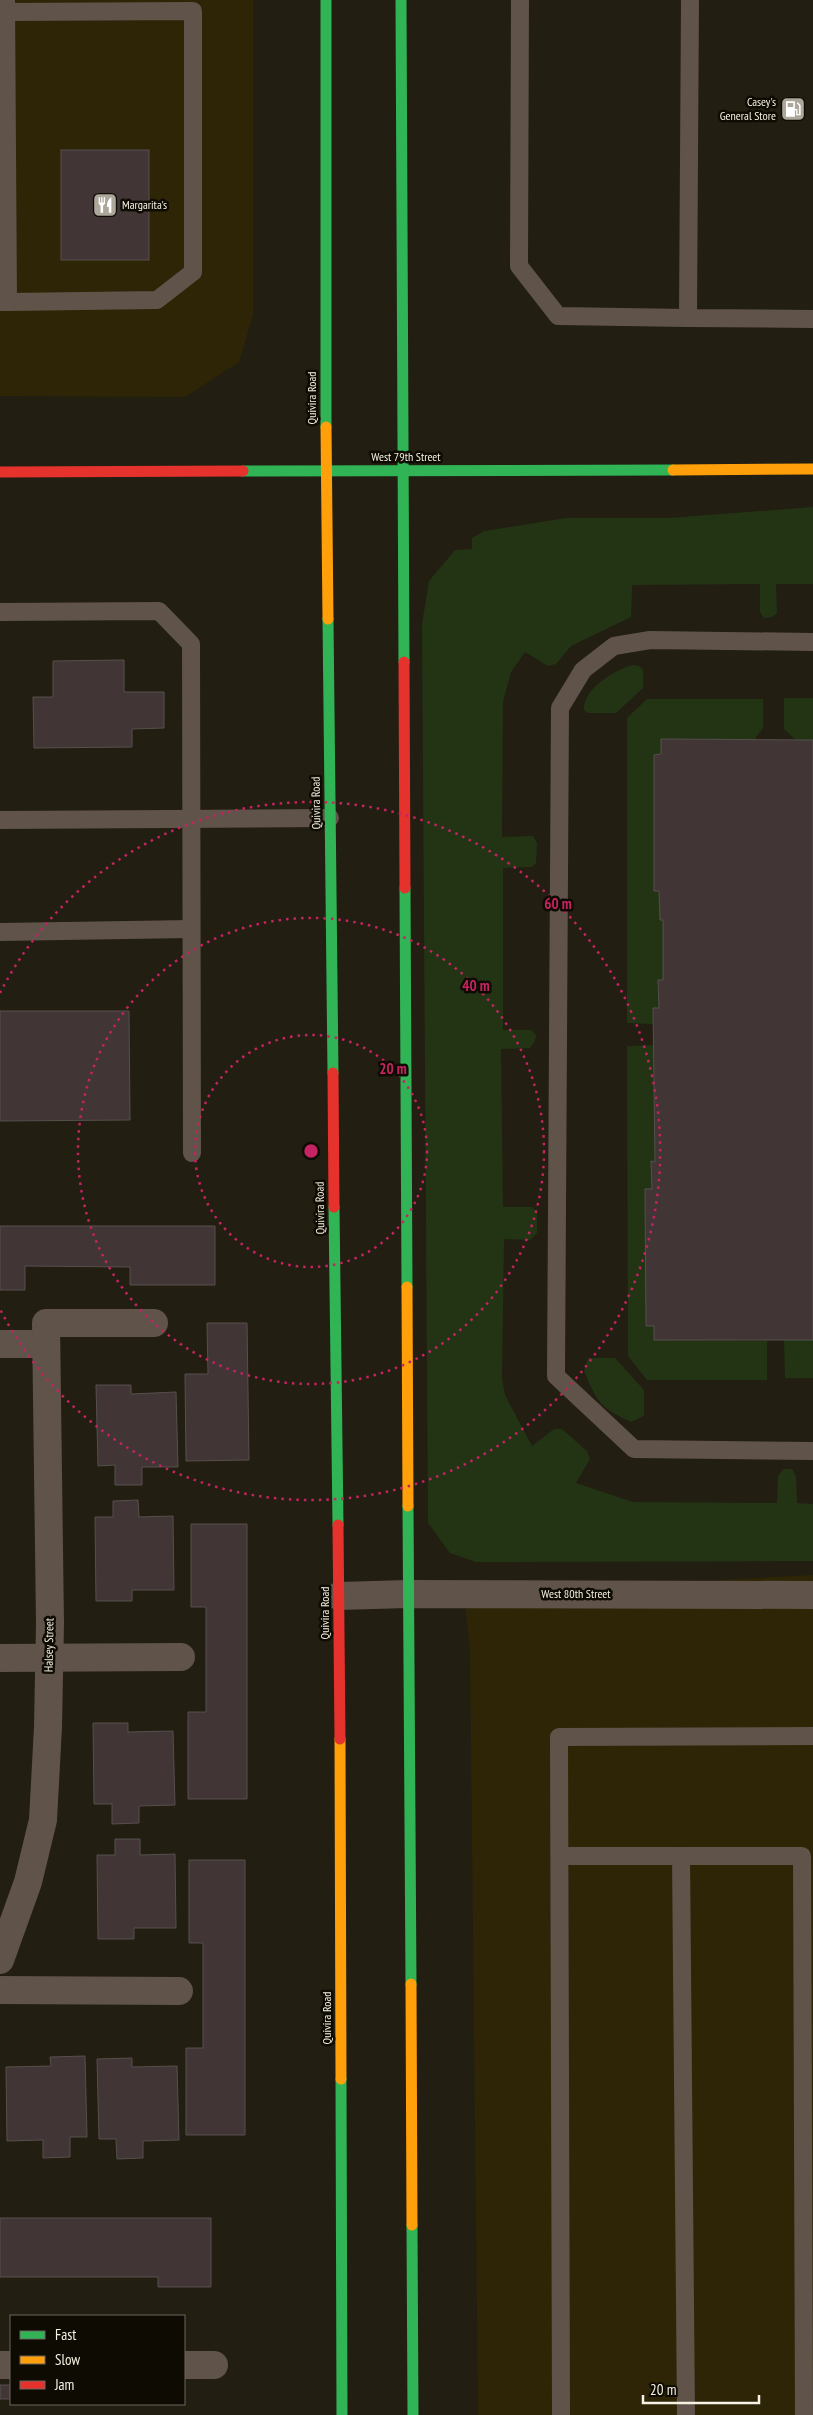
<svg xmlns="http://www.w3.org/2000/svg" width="813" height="2415" viewBox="0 0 813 2415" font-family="'PT Sans Narrow',sans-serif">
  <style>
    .built { fill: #2e2507 }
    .green { fill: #233415 }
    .building { fill: #413536; stroke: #56504d }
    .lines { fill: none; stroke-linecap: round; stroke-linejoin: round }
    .lane { stroke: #605349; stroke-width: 18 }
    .street { stroke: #605349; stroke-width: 28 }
    .fast { stroke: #30b455; stroke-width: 11 }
    .slow { stroke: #ff9f0a; stroke-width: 11 }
    .jam { stroke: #e5322d; stroke-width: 11 }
    .ring { fill: none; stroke: #c52362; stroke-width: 2.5; stroke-dasharray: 2.5 5 }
    .labels { text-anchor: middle; stroke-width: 5; stroke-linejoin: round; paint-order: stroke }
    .poi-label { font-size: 12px; fill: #f6f1e3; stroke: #0e0b03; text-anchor: end }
    .street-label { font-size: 12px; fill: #f6f1e3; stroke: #0e0b03 }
    .centre { fill: #c52362; stroke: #0e0b03; stroke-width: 2.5 }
    .ring-label { font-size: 15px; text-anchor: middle; font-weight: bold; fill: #c52362; stroke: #0e0b03; stroke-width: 5; stroke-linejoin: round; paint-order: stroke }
  </style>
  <rect width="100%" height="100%" fill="#221e11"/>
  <g class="built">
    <polygon points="0,0 253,0 253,315 239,362 185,397 0,396"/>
    <polygon points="813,1575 813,2415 478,2415 470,1649 464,1594"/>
  </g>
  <g class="green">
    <polygon points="813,507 813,584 776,584 777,613 772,617 764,618 760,612 760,584 632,585 631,617 571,646 556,664 548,666 525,652 511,672 503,701 502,837 533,836 537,843 536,863 532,867 503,868 503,1030 531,1030 536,1035 535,1041 530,1048 501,1049 503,1207 532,1207 537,1212 537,1233 530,1240 504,1239 502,1379 505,1395 532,1446 554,1429 562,1429 587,1451 590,1459 576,1483 633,1502 777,1503 778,1476 783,1469 792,1469 796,1476 797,1503 813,1504 813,1561 476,1562 450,1553 428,1523 422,624 429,581 455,550 472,549 472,538 484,531 566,518 669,518"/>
    <path d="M633 665 639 666 643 670V688L616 713H588L584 710C582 689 616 669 633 665Z"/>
    <polygon points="784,698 813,698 813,740 796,740 784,729"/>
    <polygon points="647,699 763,699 763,728 754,740 661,739 661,754 654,755 654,890 659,891 660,919 663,920 663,980 658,980 659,1008 653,1009 653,1024 627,1023 627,718"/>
    <polygon points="653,1045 655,1162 651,1161 652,1189 645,1190 646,1326 654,1326 654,1340 767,1341 767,1380 647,1380 628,1356 627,1046"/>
    <polygon points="784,1340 813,1340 813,1378 785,1378"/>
    <path d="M588 1358H615L644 1390V1416L631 1422C600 1408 597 1402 584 1371Z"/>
  </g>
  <g class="building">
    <rect x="61" y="150" width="88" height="110"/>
    <polygon points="124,660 124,692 164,692 164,728 132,729 132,747 34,748 33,697 53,697 53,661"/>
    <polygon points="661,739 813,740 813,1340 654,1340 654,1326 646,1326 645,1189 652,1189 651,1161 655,1162 653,1008 659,1008 658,980 663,980 663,920 660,920 659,891 654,891 654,755 661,754"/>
    <polygon points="0,1011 129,1011 130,1120 0,1121"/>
    <polygon points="0,1226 215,1226 215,1285 130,1285 130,1267 25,1266 25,1290 0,1290"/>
    <polygon points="207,1323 247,1323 249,1460 186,1461 185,1374 208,1374"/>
    <polygon points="96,1385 131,1385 131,1394 176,1392 178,1467 142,1467 142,1485 115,1485 115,1465 98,1466"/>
    <polygon points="138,1500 139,1517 173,1516 174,1590 132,1590 132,1601 96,1601 95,1517 113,1517 113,1501"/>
    <polygon points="191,1524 247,1524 247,1799 188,1799 188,1712 206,1712 206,1607 191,1607"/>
    <polygon points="93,1723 128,1723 128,1732 173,1731 175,1805 139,1806 139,1823 112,1824 112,1804 94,1804"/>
    <polygon points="115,1839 140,1839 140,1855 175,1854 176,1928 134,1928 134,1939 98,1939 97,1855 115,1855"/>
    <polygon points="189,1860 245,1860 245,2135 186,2135 186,2048 203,2048 203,1943 189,1943"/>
    <polygon points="85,2056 87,2137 70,2137 70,2157 43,2158 43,2140 7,2141 6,2067 51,2066 50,2057"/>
    <polygon points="132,2058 132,2067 177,2066 179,2140 143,2141 143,2158 117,2159 116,2139 99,2139 97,2059"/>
    <polygon points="0,2218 211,2218 211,2287 158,2287 158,2277 0,2277"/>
    <rect x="0" y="2385" width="11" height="14"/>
  </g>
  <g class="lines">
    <g class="lane">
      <polyline points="520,0 519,266 558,316 688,318"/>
      <polyline points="690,0 688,318 813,319"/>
      <polyline points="6,12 193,11 193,272 157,300 8,302"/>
      <polyline points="0,302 8,302 6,0"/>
      <polyline points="0,612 159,611 191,644 192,1153"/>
      <polyline points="813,642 650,640 614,646 583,670 560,708 556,1376 634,1449 813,1451"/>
      <polyline points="0,820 330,818"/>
      <polyline points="0,932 191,929"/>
      <polyline points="560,1856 802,1856 804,2415"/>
      <polyline points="681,1856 686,2415"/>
      <polyline points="561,2415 559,1737 813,1736"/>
    </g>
    <g class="street">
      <polyline points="0,1344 46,1344"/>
      <polyline points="339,1596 408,1594 813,1595"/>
      <polyline points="0,1658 181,1657"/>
      <polyline points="0,1960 28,1882 43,1820 48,1727 50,1623 46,1323 154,1323"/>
      <polyline points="0,1990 179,1991"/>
      <polyline points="0,2365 11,2365"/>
      <polyline points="184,2365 214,2365"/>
    </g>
    <g class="fast">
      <polyline points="326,0 326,427"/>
      <polyline points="401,0 404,662"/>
      <polyline points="243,471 673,470"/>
      <polyline points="328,619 333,1073"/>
      <polyline points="405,888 407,1287"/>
      <polyline points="334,1207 338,1525"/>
      <polyline points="408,1506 411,1984"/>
      <polyline points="341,2079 342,2415"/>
      <polyline points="412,2225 413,2415"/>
    </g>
    <g class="slow">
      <polyline points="326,427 328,619"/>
      <polyline points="673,470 813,469"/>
      <polyline points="407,1287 408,1506"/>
      <polyline points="340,1739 341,2079"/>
      <polyline points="411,1984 412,2225"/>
    </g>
    <g class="jam">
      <polyline points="0,472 243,471"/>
      <polyline points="404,662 405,888"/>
      <polyline points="333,1073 334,1207"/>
      <polyline points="338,1525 340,1739"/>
    </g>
  </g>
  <g class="ring">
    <circle cx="311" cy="1151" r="116"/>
    <circle cx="311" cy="1151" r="233"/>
    <path d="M0 993A349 349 0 1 1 0 1309"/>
  </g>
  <defs>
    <symbol id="fuel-square" viewBox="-11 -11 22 22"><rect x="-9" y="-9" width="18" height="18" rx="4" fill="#aca79a" stroke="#0e0b03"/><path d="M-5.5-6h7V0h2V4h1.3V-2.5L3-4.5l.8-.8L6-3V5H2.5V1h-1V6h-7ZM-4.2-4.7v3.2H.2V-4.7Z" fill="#fff"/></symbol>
    <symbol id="restaurant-square" viewBox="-11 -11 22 22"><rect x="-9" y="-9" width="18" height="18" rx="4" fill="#aca79a" stroke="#0e0b03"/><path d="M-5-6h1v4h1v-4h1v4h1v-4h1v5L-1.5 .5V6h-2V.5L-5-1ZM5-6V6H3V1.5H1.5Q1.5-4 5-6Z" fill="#fff"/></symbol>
  </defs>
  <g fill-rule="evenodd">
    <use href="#fuel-square" x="779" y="95" width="28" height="28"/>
    <use href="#restaurant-square" x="91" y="191" width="28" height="28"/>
  </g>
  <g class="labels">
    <g class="poi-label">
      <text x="776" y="106">Casey's<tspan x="776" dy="14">General Store</tspan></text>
      <text x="122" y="209" text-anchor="start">Margarita's</text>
    </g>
    <g class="street-label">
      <text transform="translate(312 398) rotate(-90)" y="4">Quivira Road</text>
      <text x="406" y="461">West 79th Street</text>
      <text transform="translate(316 803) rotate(-91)" y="4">Quivira Road</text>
      <text transform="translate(320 1208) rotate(-91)" y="4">Quivira Road</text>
      <text x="576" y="1598">West 80th Street</text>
      <text transform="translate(325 1613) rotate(-90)" y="4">Quivira Road</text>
      <text transform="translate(49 1645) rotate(-89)" y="4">Halsey Street</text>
      <text transform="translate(327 2018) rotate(-90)" y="4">Quivira Road</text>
    </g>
  </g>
  <circle cx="311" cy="1151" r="8" class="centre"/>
  <g class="ring-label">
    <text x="558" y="909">60 m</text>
    <text x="476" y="991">40 m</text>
    <text x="393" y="1074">20 m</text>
  </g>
  <rect x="10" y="2315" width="175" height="90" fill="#0e0b03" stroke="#6b675d"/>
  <rect x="20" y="2331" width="25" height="8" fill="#30b455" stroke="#6b675d"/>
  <text x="55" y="2340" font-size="15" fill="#f6f1e3">Fast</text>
  <rect x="20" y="2356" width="25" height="8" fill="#ff9f0a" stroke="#6b675d"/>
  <text x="55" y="2365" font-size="15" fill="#f6f1e3">Slow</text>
  <rect x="20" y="2381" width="25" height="8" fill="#e5322d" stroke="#6b675d"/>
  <text x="55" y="2390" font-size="15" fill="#f6f1e3">Jam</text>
  <path d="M643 2395v8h116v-8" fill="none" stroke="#f6f1e3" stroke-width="2.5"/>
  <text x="650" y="2395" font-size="15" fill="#f6f1e3" stroke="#0e0b03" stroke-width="4" paint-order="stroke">20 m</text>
</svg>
